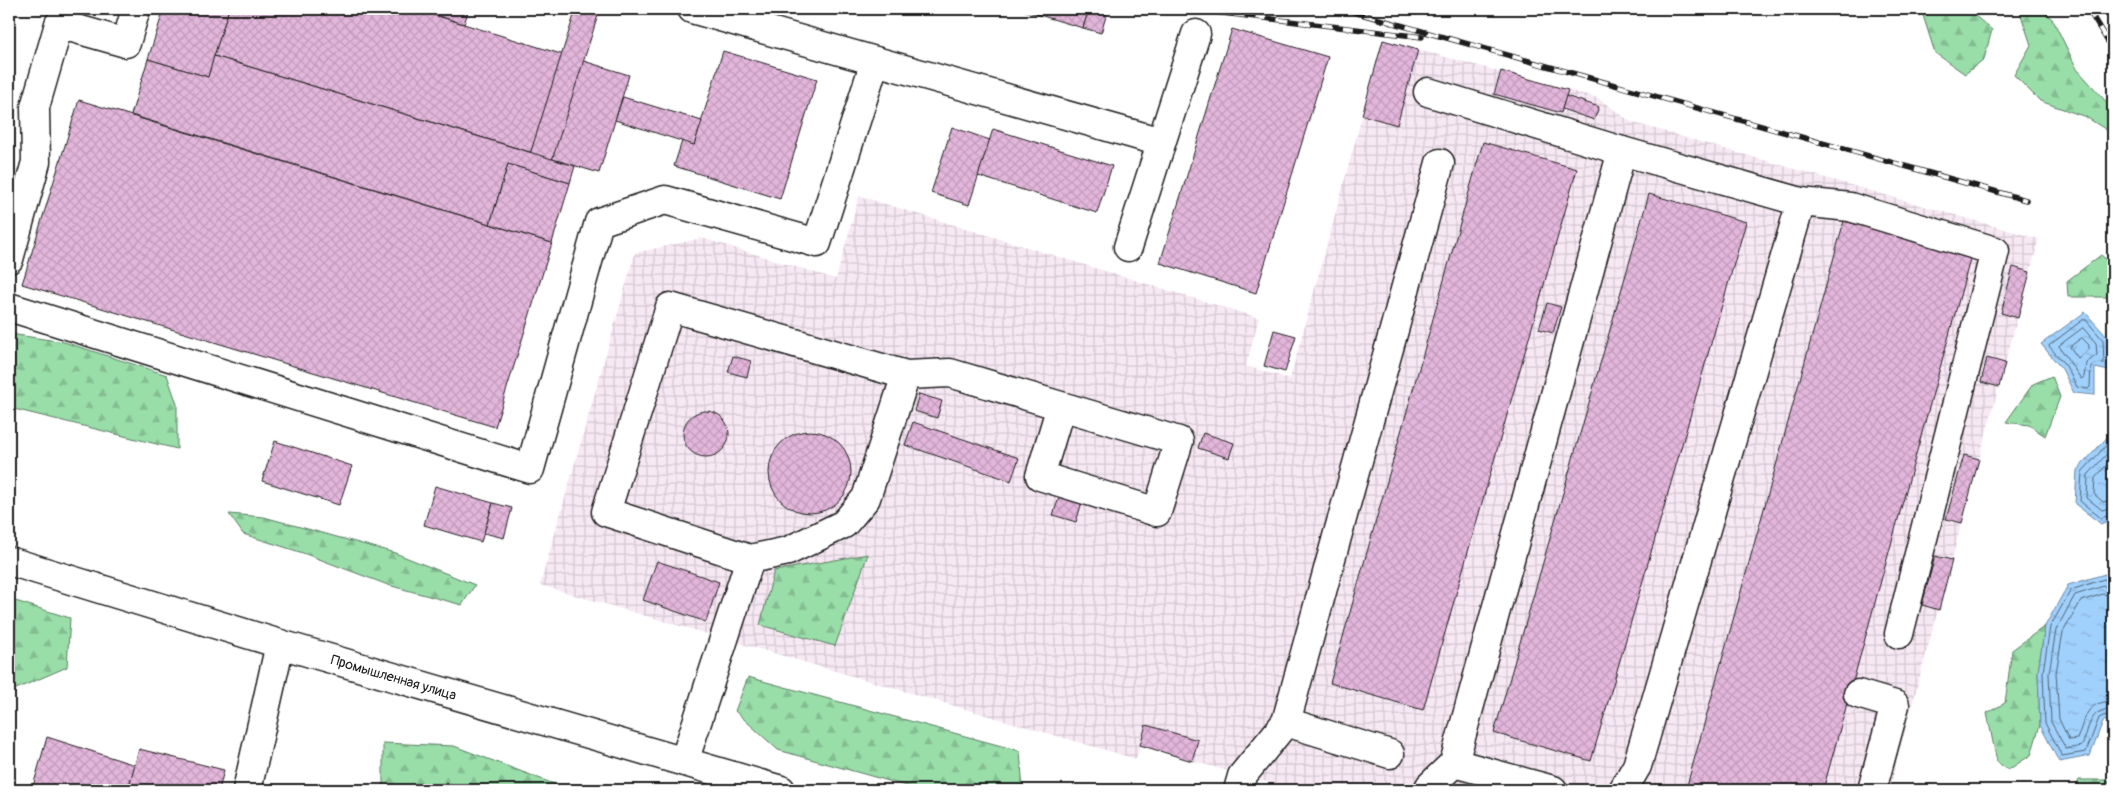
<svg xmlns="http://www.w3.org/2000/svg" width="2122" height="799" viewBox="0 0 2122 799" font-family="Pangolin,sans-serif">
  <style>
    .industrial { fill: url(#industrial-grid) }
    .forest { fill: url(#forest-firs); stroke: #5a7c62 }
    .water { fill: url(#water-ripples); stroke: #6b88a2 }
    .lines { fill: none; stroke-linecap: round; stroke-linejoin: round }
    .shore { stroke: #516476; stroke-width: 1 }
    .building { fill: url(#building-cross-hatch); stroke: #1c1c1c }
    .minor-casing { stroke: #1c1c1c; stroke-width: 31 }
    .minor { stroke: #fff; stroke-width: 28 }
    .rail-casing { stroke: #1c1c1c; stroke-width: 5.5 }
    .rail { stroke: #fff; stroke-width: 4; stroke-dasharray: 11; stroke-linecap: butt }
    .labels { text-anchor: middle; stroke-width: 4; stroke-linejoin: round; paint-order: stroke }
    .street-label { font-size: 14px; fill: #1c1c1c; stroke: #fff }
  </style>
  <defs>
    <pattern id="industrial-grid" width="8" height="8" patternUnits="userSpaceOnUse" patternTransform="scale(1.25)"><rect width="8" height="8" fill="#f7e9f4"/><path d="M0 4h8M4 0v8" fill="none" stroke="#d3c7d1"/></pattern>
    <pattern id="forest-firs" width="22" height="20" patternUnits="userSpaceOnUse" patternTransform="scale(1.25)"><rect width="22" height="20" fill="#99dda9"/><path d="M5 1l3.5 6h-7zM16 11l3.5 6h-7z" fill="#83bd91"/></pattern>
    <pattern id="water-ripples" width="26" height="14" patternUnits="userSpaceOnUse" patternTransform="scale(1.25)"><rect width="26" height="14" fill="#a0d0fc"/><path d="M2 4q2-2 4 0t4 0M15 11q2-2 4 0t4 0" fill="none" stroke="#89b2d7"/></pattern>
    <pattern id="building-cross-hatch" width="8" height="8" patternUnits="userSpaceOnUse" patternTransform="scale(1.25)"><rect width="8" height="8" fill="#e3b6db"/><path d="M0 0l8 8M0 8l8-8" fill="none" stroke="#c29cbb"/></pattern>
  </defs>
  <rect width="100%" height="100%" fill="#fff"/>
  <filter id="ink" filterUnits="userSpaceOnUse"><feTurbulence type="fractalNoise" baseFrequency=".02" numOctaves="2"/><feDisplacementMap in="SourceGraphic" scale="10" xChannelSelector="R" yChannelSelector="G"/><feConvolveMatrix kernelMatrix="1 2 1 2 8 2 1 2 1" color-interpolation-filters="sRGB"/></filter>
  <g filter="url(#ink)">
    <polygon class="industrial" points="1383,40 1598,98 1631,122 2039,239 1889,790 1295,790 1140,746 1136,759 540,585 635,253 702,238 836,279 859,196 1259,318 1246,366 1290,379"/>
    <g class="forest">
      <polygon points="1921,9 1967,9 1992,30 1984,59 1965,74 1935,53"/>
      <polygon points="2019,9 2042,9 2053,20 2077,69 2109,105 2113,121 2113,134 2086,117 2040,101 2014,75 2031,45"/>
      <polygon points="2101,255 2113,265 2113,317 2110,297 2068,297 2067,281"/>
      <polygon points="10,334 64,342 167,375 177,404 177,449 10,408"/>
      <polygon points="2052,376 2060,397 2045,436 2029,425 2006,422 2033,384"/>
      <polygon points="229,514 264,517 395,553 475,585 462,605 388,585 303,553 243,534"/>
      <polygon points="868,554 835,646 760,625 774,571"/>
      <polygon points="9,599 70,618 67,667 9,692"/>
      <polygon points="2045,626 2038,672 2040,725 2031,755 2008,770 1997,762 1987,713 2005,703 2012,650"/>
      <polygon points="748,677 1020,751 1023,790 921,790 778,750 735,711"/>
      <polygon points="383,743 454,746 562,787 576,790 383,790"/>
      <polygon points="2079,780 2108,780 2110,790 2075,790"/>
    </g>
    <g class="water">
      <polygon points="2085,312 2108,338 2109,371 2095,368 2095,395 2074,393 2062,369 2041,344"/>
      <polygon points="2113,431 2113,518 2101,524 2075,504 2077,470"/>
      <polygon points="2105,574 2113,578 2113,720 2103,721 2090,756 2059,762 2040,725 2038,672 2045,626 2068,585"/>
    </g>
    <g class="lines">
      <g class="shore">
        <polygon points="2083,320 2086,320 2103,340 2104,363 2094,364 2091,366 2090,387 2088,389 2077,387 2066,366 2049,346"/>
        <polygon points="2083,328 2096,343 2097,355 2086,363 2084,377 2081,379 2059,346"/>
        <polygon points="2082,338 2089,345 2089,349 2078,358 2070,347"/>
        <polyline points="2113,438 2082,472 2080,501 2101,518 2113,514"/>
        <polyline points="2113,447 2088,475 2087,498 2102,510 2113,507"/>
        <polyline points="2113,458 2095,478 2094,494 2103,502 2113,500"/>
        <polyline points="2113,582 2104,579 2071,590 2050,627 2043,672 2045,723 2062,756 2086,752 2099,718 2103,716 2113,715"/>
        <path d="M2113 588 2104 586 2075 595 2056 630 2049 673 2051 722 2066 749 2082 746C2090 727 2088 709 2113 709"/>
        <path d="M2113 596 2103 594 2081 601 2063 632 2056 673 2059 719 2069 740 2077 739C2086 717 2085 702 2113 701"/>
      </g>
    </g>
    <g class="building">
      <polygon points="164,9 229,9 208,77 148,59"/>
      <polygon points="229,9 415,9 629,75 599,173 214,56"/>
      <polygon points="424,9 469,9 464,24 423,11"/>
      <polygon points="576,9 600,9 547,176 525,170"/>
      <polygon points="1019,9 1089,9 1083,28"/>
      <polygon points="1089,9 1107,13 1101,33 1083,28"/>
      <polygon points="1232,29 1328,57 1256,293 1160,263"/>
      <polygon points="1383,40 1418,50 1397,125 1362,115"/>
      <polygon points="723,51 817,79 780,199 674,166 682,141 694,145"/>
      <polygon points="214,56 575,166 570,183 508,164 490,224 131,115 148,59 208,77"/>
      <polygon points="1501,71 1568,90 1561,113 1494,94"/>
      <polygon points="1566,96 1599,107 1594,120 1562,109"/>
      <polygon points="623,97 702,121 694,145 615,120"/>
      <polygon points="79,100 552,243 495,427 22,284"/>
      <polygon points="952,127 990,140 969,205 931,193"/>
      <polygon points="993,129 1112,166 1097,213 978,176"/>
      <polygon points="1483,142 1577,169 1423,710 1330,683"/>
      <polygon points="508,164 570,183 552,243 490,224"/>
      <polygon points="1649,194 1746,222 1591,761 1494,733"/>
      <polygon points="1844,221 1971,256 1823,790 1689,790 1686,789"/>
      <polygon points="2013,267 2030,272 2018,318 2001,313"/>
      <polygon points="1547,303 1561,307 1553,333 1539,329"/>
      <polygon points="1274,330 1296,336 1285,372 1264,366"/>
      <polygon points="733,356 751,361 747,377 728,372"/>
      <polygon points="1987,358 2005,363 1999,387 1981,382"/>
      <polygon points="919,394 942,401 937,418 914,411"/>
      <circle cx="706" cy="434" r="23"/>
      <polygon points="913,422 1019,458 1011,481 905,445"/>
      <circle cx="810" cy="472" r="41"/>
      <polygon points="1203,433 1234,443 1229,458 1198,448"/>
      <polygon points="275,441 352,466 339,505 262,481"/>
      <polygon points="1964,455 1979,459 1962,523 1946,519"/>
      <polygon points="435,486 493,503 481,542 424,525"/>
      <polygon points="1060,495 1082,502 1076,522 1053,515"/>
      <polygon points="493,503 512,508 504,538 484,533"/>
      <polygon points="1935,556 1952,560 1939,610 1922,605"/>
      <polygon points="657,561 719,582 706,622 643,600"/>
      <polygon points="1146,725 1198,740 1192,761 1140,745"/>
      <polygon points="47,737 135,765 128,790 32,790"/>
      <polygon points="139,749 224,770 219,790 128,790"/>
    </g>
    <g class="lines">
      <defs>
        <g id="minor">
          <polyline points="692,9 1161,142"/>
          <polyline points="1428,92 1622,151 1801,202 1850,207 1995,251 1899,634"/>
          <polyline points="1128,247 1196,34"/>
          <polyline points="9,259 36,162 35,107 59,24 126,43 136,9"/>
          <polyline points="9,307 530,469 599,222 665,200 817,243 875,61"/>
          <polyline points="906,375 866,498 844,524 788,551 750,559 606,512 670,307 906,375 950,373 1061,406 1040,476 1157,512 1179,441 1061,406"/>
          <path id="s1" d="M9 561 280 644 781 790"/>
          <polyline points="1858,694 1895,705 1872,790"/>
          <polyline points="1286,722 1390,754"/>
          <polyline points="684,762 750,559"/>
          <polyline points="1454,763 1553,790"/>
          <polyline points="247,790 280,644"/>
          <polyline points="1238,790 1242,776 1286,722 1440,163"/>
          <polyline points="1428,790 1430,786 1454,763 1622,151"/>
          <polyline points="1623,790 1637,766 1801,202"/>
        </g>
      </defs>
      <use href="#minor" class="minor-casing"/>
      <use href="#minor" class="minor"/>
      <defs>
        <g id="rail">
          <polyline points="1190,9 1422,37"/>
          <polyline points="1343,9 2026,200"/>
          <polyline points="2088,9 2113,50"/>
        </g>
      </defs>
      <use href="#rail" class="rail-casing"/>
      <use href="#rail" class="rail"/>
    </g>
  </g>
  <g class="labels">
    <g class="street-label">
      <text dy="5" stroke="none"><textPath href="#s1" startOffset="402">Промышленная улица</textPath></text>
    </g>
  </g>
  <rect width="2122" height="799" fill="none" stroke="#fff" stroke-width="30"/>
  <rect x="15" y="15" width="2092" height="769" fill="none" stroke="#1c1c1c" stroke-width="2" filter="url(#ink)"/>
</svg>
